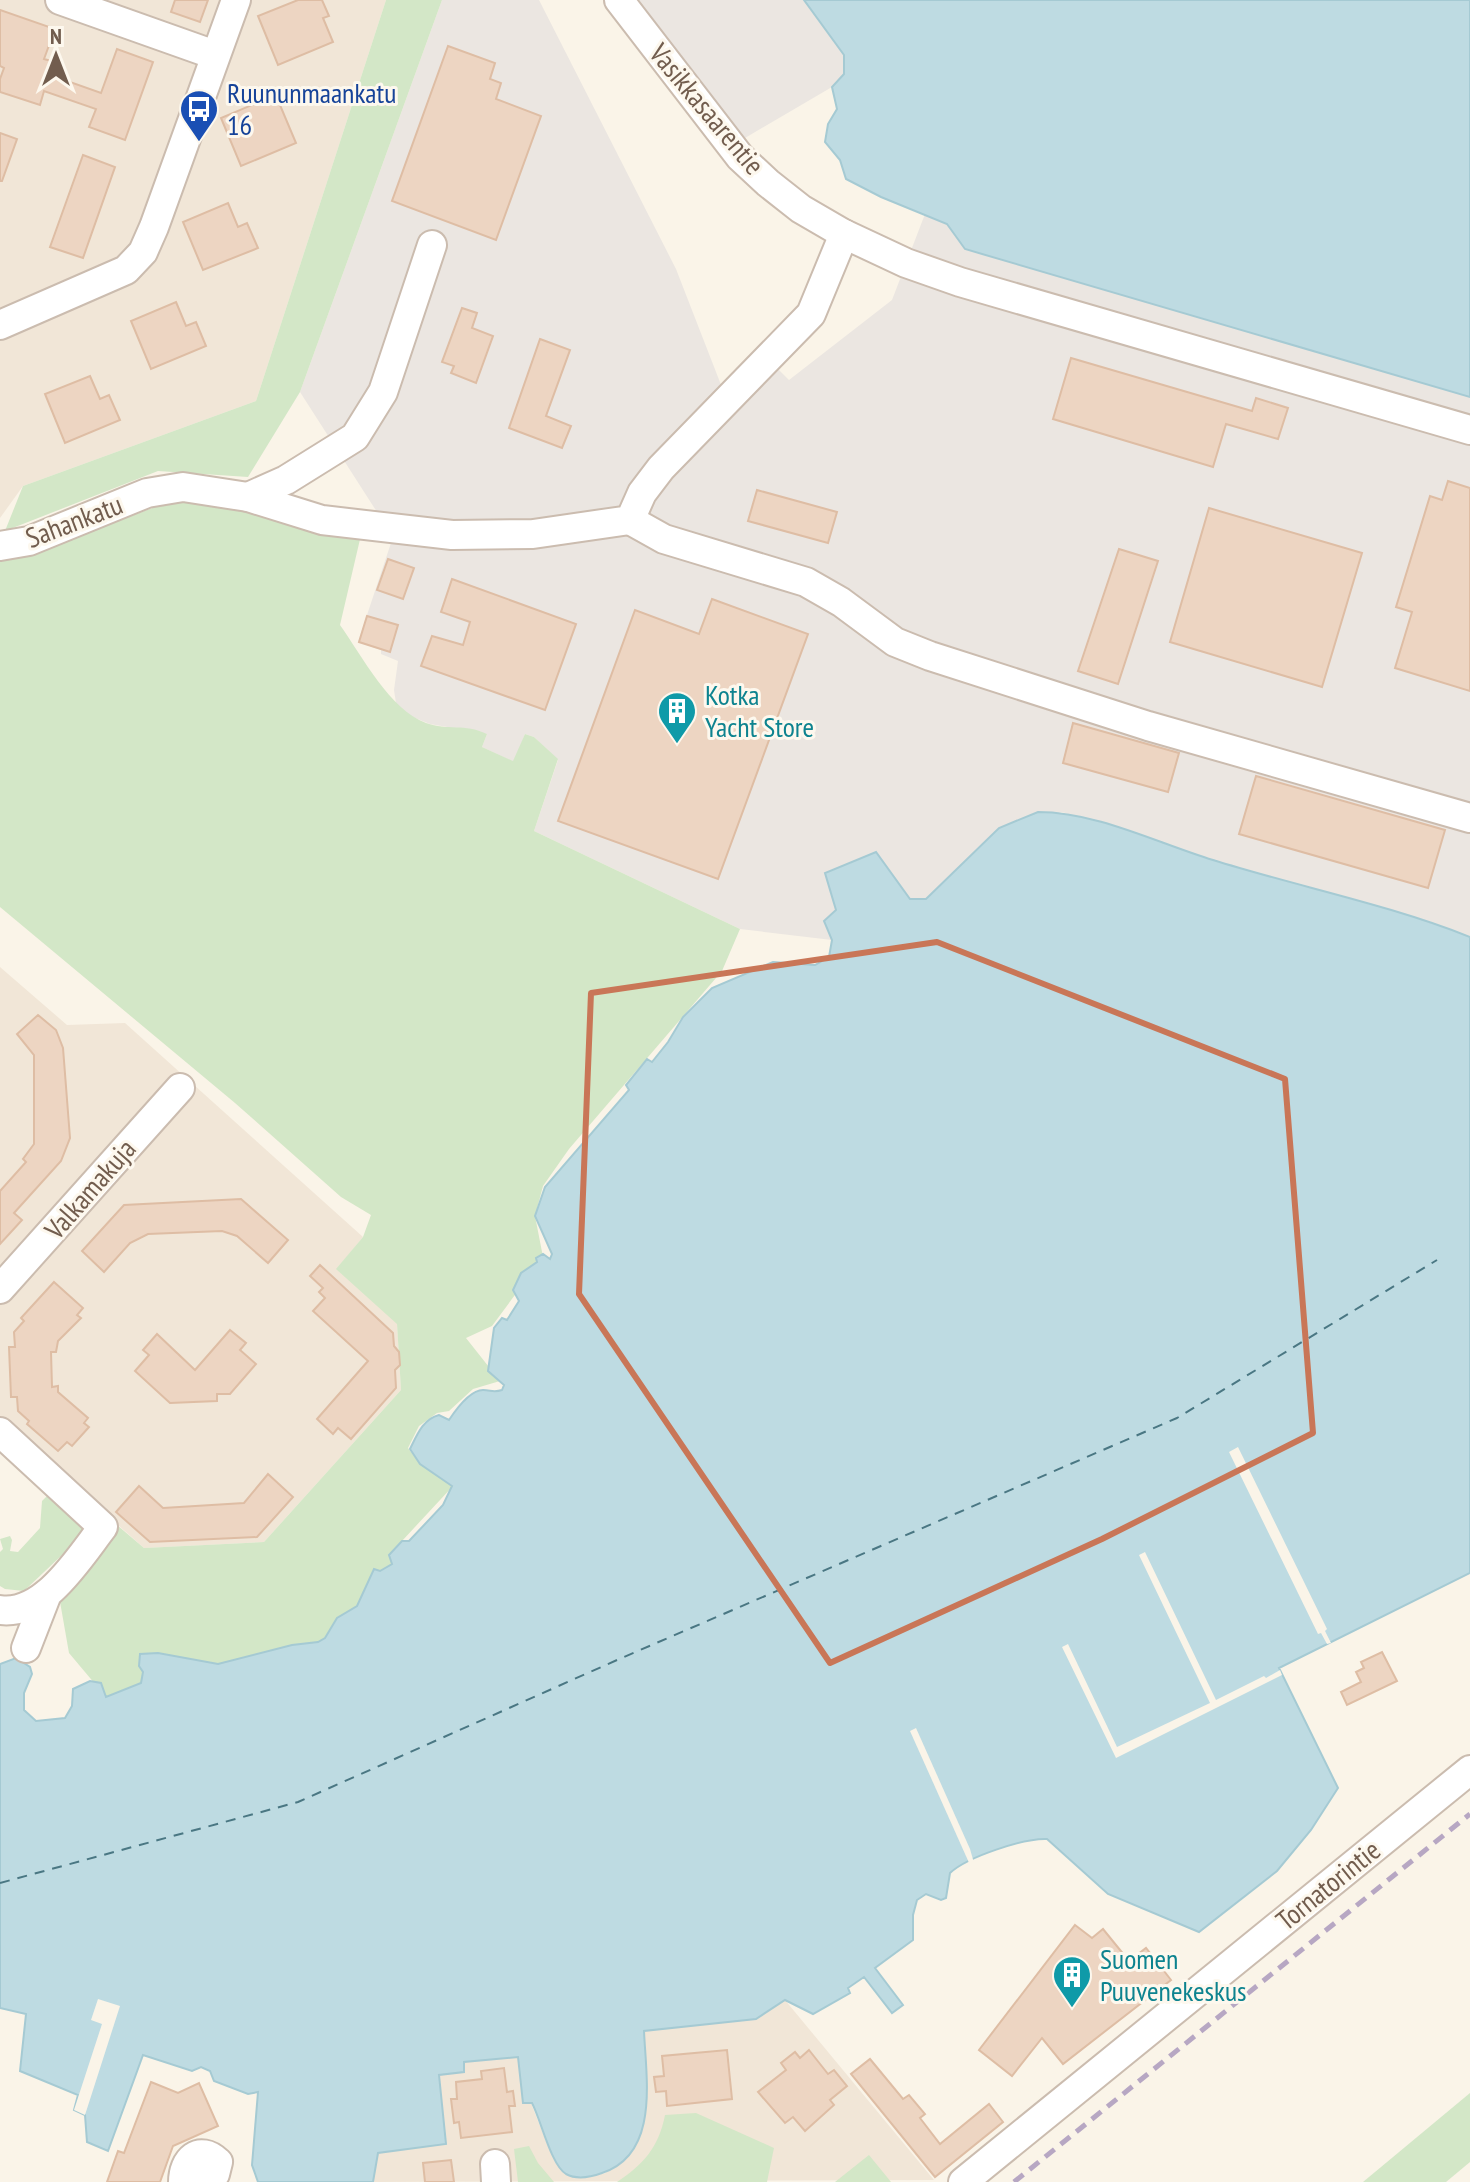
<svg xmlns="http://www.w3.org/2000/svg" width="1470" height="2182" viewBox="0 0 1470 2182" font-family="'PT Sans Narrow',sans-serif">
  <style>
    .residential { fill: #f1e6d7 }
    .industrial { fill: #ebe6e1 }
    .green { fill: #d3e7c7 }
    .water { fill: #bedbe2; stroke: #a5cad3; stroke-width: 2 }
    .pier { fill: #faf4e8 }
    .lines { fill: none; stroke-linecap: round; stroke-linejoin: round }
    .ferry { stroke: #4a7783; stroke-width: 2; stroke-dasharray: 10 8; stroke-linecap: butt }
    .building { fill: #edd5c2; stroke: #debda4; stroke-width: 2 }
    .minor-casing { stroke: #cbbcaf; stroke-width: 32 }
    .minor { stroke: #fff; stroke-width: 28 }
    .rail { stroke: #b7a7c3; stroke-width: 5; stroke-dasharray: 12 8; stroke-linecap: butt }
    .marked { fill: none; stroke: #c97657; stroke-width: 6; stroke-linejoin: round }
    .labels { text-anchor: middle; stroke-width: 6; stroke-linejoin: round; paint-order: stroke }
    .transit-label { font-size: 28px; fill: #164399; stroke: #fdf8ee; text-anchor: start }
    .street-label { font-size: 28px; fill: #725d4e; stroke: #fdf8ee }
    .culture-label { font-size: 28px; fill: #0d838f; stroke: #fdf8ee; text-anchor: start }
  </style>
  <rect width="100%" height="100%" fill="#faf4e8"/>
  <g class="residential">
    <polygon points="0,0 386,0 256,401 23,486 0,518"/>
    <polygon points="0,967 67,1025 125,1023 363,1237 337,1269 397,1323 401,1390 264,1542 144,1548 118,1525 110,1533 0,1432"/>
    <polygon points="785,2000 934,2180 373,2182 378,2153 439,2075 463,2062 518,2057 523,2102 531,2103 547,2144 565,2173 583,2178 606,2173 643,2031 756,2019"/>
  </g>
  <g class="industrial">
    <polygon points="442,0 539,0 676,269 730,408 779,370 789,380 892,300 925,214 947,224 966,249 1470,397 1470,937 1428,921 1215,861 1062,812 999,828 926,899 910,899 825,873 836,910 824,922 832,940 740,929 534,831 558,760 534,737 525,734 514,762 482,747 487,734 430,724 410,716 396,703 394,690 398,661 381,654 381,650 358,642 393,537 300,392"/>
    <polygon points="635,0 804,0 844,55 844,74 832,87 745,138"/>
  </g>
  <g class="green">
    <polygon points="386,0 442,0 300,392 248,477 158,471 5,531 23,486 256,401"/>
    <path d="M194 502 235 507 361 535 340 625C362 656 390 710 426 723 448 731 464 723 487 734L482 747 513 761 525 734 534 737 558 759 534 831 740 929 722 971 569 1149 543 1186 535 1216 543 1257 492 1326 466 1338 500 1381 473 1389 449 1411 437 1413 419 1426 408 1448 420 1464 453 1486 389 1555 392 1564 380 1571 373 1570 357 1606 337 1618 325 1638 318 1642 292 1645 218 1664 158 1653 143 1672 141 1683 106 1697 69 1653 59 1596 117 1525 144 1548 264 1542 401 1390 397 1324 336 1269 363 1237 371 1215 341 1197 235 1103 0 907V561L26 556 163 504Z"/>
    <polygon points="50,1493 82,1524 82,1536 24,1591 5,1589 0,1586 0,1552 3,1549 0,1539 10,1536 12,1540 10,1551 18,1552 40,1528 42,1501"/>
    <polygon points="1470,2093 1470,2162 1446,2182 1363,2182"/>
    <path d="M696 2113 774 2148 767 2182H617C643 2165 659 2147 665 2115Z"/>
    <polygon points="529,2146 538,2163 554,2182 518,2182 514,2149"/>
    <polygon points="869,2155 891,2182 835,2182"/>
  </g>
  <g class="water">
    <polygon points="804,0 1470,0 1470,397 965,249 947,224 881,197 846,179 840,160 825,142 828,124 837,109 832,87 844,74 844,55"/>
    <path d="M1038 812C1097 812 1157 843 1213 860 1299 887 1387 904 1470 937V1573L1279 1668 1338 1788 1311 1830 1277 1871 1199 1932 1108 1894 1047 1839C1024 1838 967 1857 950 1873L946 1898 941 1900 926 1894 917 1900 913 1915V1940L875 1968 903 2005 892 2013 864 1977 848 1988 850 1993 813 2014 785 2000 756 2019 644 2031C646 2078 660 2154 602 2173 591 2177 577 2180 566 2174 551 2165 541 2120 532 2103H523L518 2057 464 2062V2072L439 2075 446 2144 378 2153 373 2182H258L252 2165 258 2092 248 2094 214 2081 210 2071 201 2067 192 2071 143 2055 108 2151 87 2142 85 2115 74 2110 78 2095 20 2071 26 2014 0 2008V1664L16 1658 30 1667 32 1674 24 1693V1710L36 1721 65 1718 72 1706 73 1689 90 1681 101 1683 106 1697 141 1683 143 1672 139 1666 140 1654 158 1653 218 1664 292 1645 318 1642 325 1638 337 1618 357 1606 374 1569 380 1571 392 1564 389 1555 402 1541H409L443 1505 452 1486 420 1464 410 1449C417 1435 423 1419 439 1415L449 1420C455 1411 470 1390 483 1390 491 1390 493 1393 502 1390L504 1385 488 1371 494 1328 502 1318 507 1320 519 1301 513 1290 521 1273 537 1262 536 1258 543 1254 550 1259 552 1254 535 1216 545 1187 629 1090 626 1085 647 1059 652 1062 668 1042 683 1017 712 988 773 962 815 965 829 957 832 940 824 921 836 910 825 873 876 852 910 899H926L999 828Z"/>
  </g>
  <g class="pier">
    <polygon points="1238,1447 1327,1629 1325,1631 1331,1643 1327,1644 1321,1633 1318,1634 1229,1452"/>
    <polygon points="1145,1552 1216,1700 1264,1676 1266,1678 1280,1670 1282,1675 1116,1758 1062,1647 1068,1644 1117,1747 1210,1703 1139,1555"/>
    <polygon points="916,1728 970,1849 974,1863 970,1865 910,1731"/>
    <polygon points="98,1999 120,2006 85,2115 74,2110 102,2024 91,2020"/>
  </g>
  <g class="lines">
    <polyline class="ferry" points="0,1883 298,1802 617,1660 1177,1418 1437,1260"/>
  </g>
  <g class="building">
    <polygon points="175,0 208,0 200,22 171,12"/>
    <polygon points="298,0 322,0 329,16 323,18 333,42 278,65 258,16"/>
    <polygon points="0,10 55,29 44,59 55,62 50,75 101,93 117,49 153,62 125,140 89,127 96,109 44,91 40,105 0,92 0,79 4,68 0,66"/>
    <polygon points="448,46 495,63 490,79 501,83 496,99 541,116 496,240 392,201"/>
    <polygon points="277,98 296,143 241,166 221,118 266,99 267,102"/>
    <polygon points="0,133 17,139 2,181 0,181"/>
    <polygon points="83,155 115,167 83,258 50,247"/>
    <polygon points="228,203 238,227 247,223 258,248 203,270 183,222"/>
    <polygon points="176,302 186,326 196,322 206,346 151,369 131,321"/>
    <polygon points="462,308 477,313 472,328 493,336 476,383 451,373 454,366 442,362"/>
    <polygon points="540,339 570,350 546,416 571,426 562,448 509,428"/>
    <polygon points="1071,358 1252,411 1256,398 1288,408 1278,439 1226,424 1213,467 1053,419"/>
    <polygon points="90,376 100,399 109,395 120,420 65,443 45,394"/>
    <polygon points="1448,481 1470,488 1470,691 1395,668 1412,612 1396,607 1430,496 1442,500"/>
    <polygon points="757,490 837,512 828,543 748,521"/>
    <polygon points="1209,508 1362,553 1322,687 1170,642"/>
    <polygon points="1119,549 1158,561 1118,684 1078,671"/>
    <polygon points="388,559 414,568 403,599 377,590"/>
    <polygon points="452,579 576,624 545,710 421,666 432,636 463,645 470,622 441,612"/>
    <polygon points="712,599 808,634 718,879 558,821 635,610 699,634"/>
    <polygon points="367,616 398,625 390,652 359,642"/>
    <polygon points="1073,723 1179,753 1168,792 1063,763"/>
    <polygon points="1256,776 1445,830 1428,888 1239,834"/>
    <polygon points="38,1015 56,1030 63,1048 70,1138 61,1161 14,1213 22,1220 0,1244 0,1191 26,1162 23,1159 34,1144 34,1055 17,1034"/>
    <polygon points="241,1199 288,1240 268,1263 237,1236 222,1231 148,1234 130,1243 104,1272 82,1251 124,1205"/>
    <polygon points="320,1265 393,1333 394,1346 399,1352 400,1365 395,1370 396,1388 351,1439 338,1428 333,1434 317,1419 368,1361 313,1311 325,1298 319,1292 323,1288 310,1276"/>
    <polygon points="54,1282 83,1308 77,1315 81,1318 58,1341 56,1352 51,1352 52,1387 58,1386 58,1392 88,1418 84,1423 89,1427 72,1446 67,1442 58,1451 27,1424 29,1421 18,1411 17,1397 11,1397 9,1347 15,1347 14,1332 24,1321 21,1318"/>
    <polygon points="230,1330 246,1343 240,1350 256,1364 230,1394 217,1394 217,1401 170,1403 135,1371 149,1355 143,1350 157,1334 195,1370"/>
    <polygon points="268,1474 293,1497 257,1537 150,1542 116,1512 139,1486 163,1508 244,1503"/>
    <polygon points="1382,1652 1397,1681 1347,1705 1341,1692 1361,1682 1356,1672 1364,1668 1361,1662"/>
    <polygon points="1075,1925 1092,1938 1103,1929 1129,1961 1146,1948 1171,1980 1063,2064 1042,2038 1012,2076 979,2050"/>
    <polygon points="727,2050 732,2099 667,2106 666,2091 656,2092 654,2077 664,2076 662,2056"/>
    <polygon points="809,2050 828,2074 834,2070 847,2086 830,2100 834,2105 805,2131 793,2117 785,2123 758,2092 786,2070 781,2063 795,2052 800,2058"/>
    <polygon points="870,2059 903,2099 909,2095 925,2114 920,2118 940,2144 989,2104 1003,2122 935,2177 851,2074"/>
    <polygon points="504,2068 507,2092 513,2091 515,2106 509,2106 512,2132 461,2138 459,2122 454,2123 451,2099 457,2099 456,2082 482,2079 481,2071"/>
    <polygon points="151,2082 178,2093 199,2083 218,2126 173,2146 160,2182 107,2182 118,2151 124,2153"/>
    <polygon points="451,2160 454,2182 425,2182 423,2163"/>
  </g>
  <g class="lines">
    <defs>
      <g id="minor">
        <polyline points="60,0 215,55"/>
        <polyline points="619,0 740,157 768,183 801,209 844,234 906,263 960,282 1470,430"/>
        <polyline points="0,325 126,270 143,252 154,227 236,0"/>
        <polyline points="248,497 286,480 355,437 383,392 432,245"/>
        <polyline points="630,520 664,539 806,582 841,602 895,642 930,656 1148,726 1470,818"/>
        <polyline points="0,546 29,541 147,493 183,487 248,497 322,520 452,535 533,534 630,520 642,493 661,468 811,314 844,234"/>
        <polyline points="0,1289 180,1088"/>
        <path d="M0 1432 103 1527C79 1558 44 1616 0 1610"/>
        <polyline points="26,1648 47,1594"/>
        <polyline points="495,2164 496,2182"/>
        <path d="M183 2182C183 2160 199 2144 218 2162L215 2174 206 2182"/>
        <polyline points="963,2182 1470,1770"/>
      </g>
    </defs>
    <use href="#minor" class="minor-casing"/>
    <use href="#minor" class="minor"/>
    <polyline class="rail" points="1014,2182 1470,1814"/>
  </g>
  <path class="marked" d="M937 942 1285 1079 1313 1433 1102 1539 830 1663 579 1294 591 993Z"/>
  <defs>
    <symbol id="bus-pin" viewBox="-11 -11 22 30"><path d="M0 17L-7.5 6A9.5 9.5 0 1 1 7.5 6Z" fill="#1a4fb4" stroke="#fdf8ee"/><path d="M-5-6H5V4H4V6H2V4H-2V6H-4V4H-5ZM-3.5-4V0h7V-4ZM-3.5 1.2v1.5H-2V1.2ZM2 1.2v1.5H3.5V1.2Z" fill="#fff"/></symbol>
    <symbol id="building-pin" viewBox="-11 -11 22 30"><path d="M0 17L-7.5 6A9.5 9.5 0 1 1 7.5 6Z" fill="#0f9aa8" stroke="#fdf8ee"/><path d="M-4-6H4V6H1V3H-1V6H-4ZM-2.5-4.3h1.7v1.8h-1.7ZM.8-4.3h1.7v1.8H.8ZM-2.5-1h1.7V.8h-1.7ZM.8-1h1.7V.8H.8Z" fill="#fff"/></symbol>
  </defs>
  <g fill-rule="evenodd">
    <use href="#bus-pin" x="177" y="87" width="44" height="60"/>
    <use href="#building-pin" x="655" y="689" width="44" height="60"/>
    <use href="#building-pin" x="1050" y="1953" width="44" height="60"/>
  </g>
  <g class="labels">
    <g class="transit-label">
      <text x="227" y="103">Ruununmaankatu<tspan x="227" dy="32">16</tspan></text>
    </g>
    <g class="street-label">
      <text transform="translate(707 109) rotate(50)" y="10">Vasikkasaarentie</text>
      <text transform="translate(74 521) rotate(-21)" y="10">Sahankatu</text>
      <text transform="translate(90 1189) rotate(-49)" y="10">Valkamakuja</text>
      <text transform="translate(1328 1885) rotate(-39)" y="10">Tornatorintie</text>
    </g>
    <g class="culture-label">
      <text x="705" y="705">Kotka<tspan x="705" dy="32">Yacht Store</tspan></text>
      <text x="1100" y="1969">Suomen<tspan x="1100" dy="32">Puuvenekeskus</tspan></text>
    </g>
  </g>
  <g transform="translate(56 56)" stroke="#fdf8ee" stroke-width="6" paint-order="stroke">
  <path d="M0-6L14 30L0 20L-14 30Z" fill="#725d4e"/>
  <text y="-12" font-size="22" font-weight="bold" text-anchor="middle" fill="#725d4e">N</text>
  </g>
</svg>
